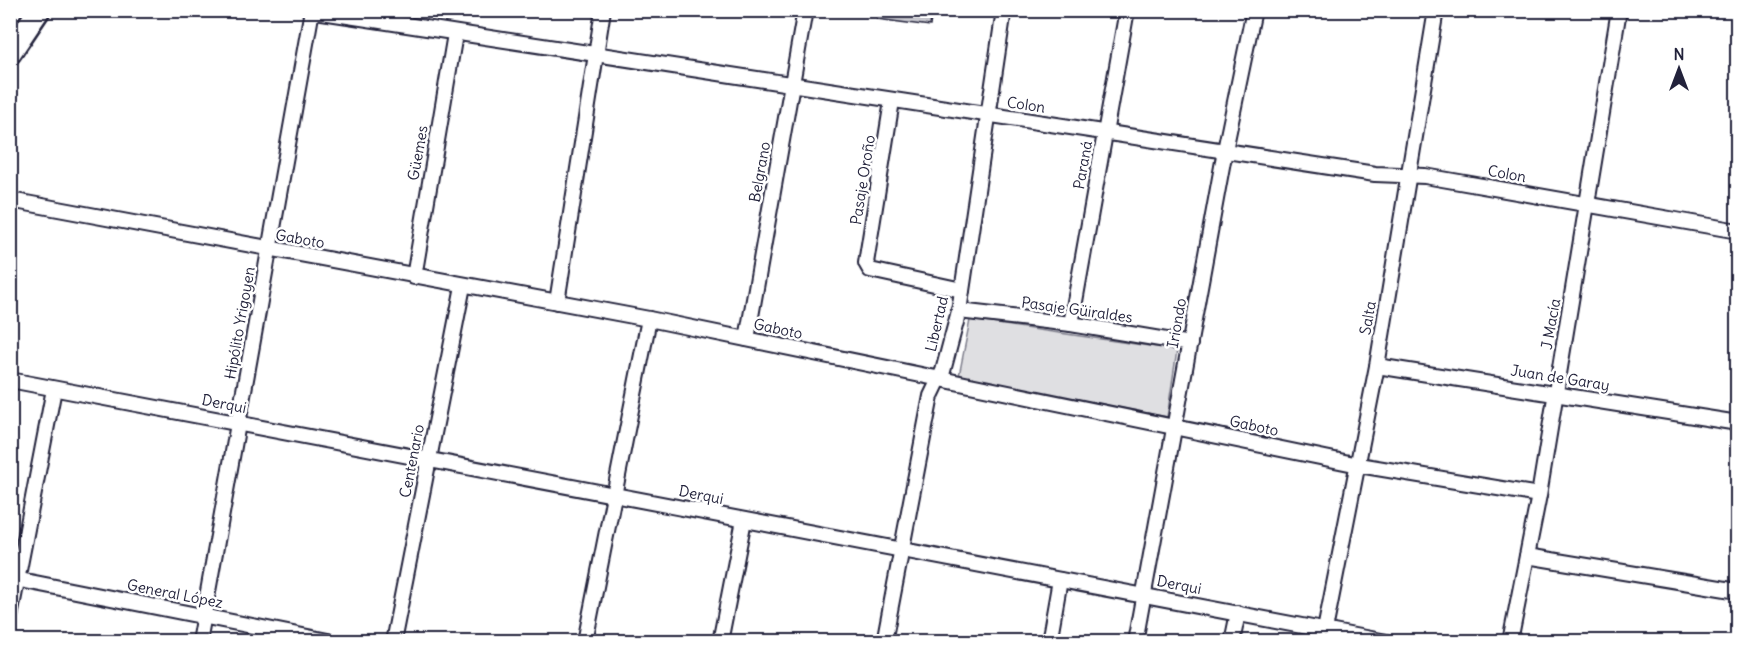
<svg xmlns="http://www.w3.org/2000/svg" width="1748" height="652" viewBox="0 0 1748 652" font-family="Delius,sans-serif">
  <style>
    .green { fill: #dfdfe2; stroke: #80808e; stroke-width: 1.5 }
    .building { fill: #c8c8cf; stroke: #22223b; stroke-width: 1.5 }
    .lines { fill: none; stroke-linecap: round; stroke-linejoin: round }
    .street-casing { stroke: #22223b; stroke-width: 18 }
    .primary-casing { stroke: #22223b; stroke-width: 26 }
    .street { stroke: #fff; stroke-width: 14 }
    .primary { stroke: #fff; stroke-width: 21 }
    .labels { text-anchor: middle; stroke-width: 5; stroke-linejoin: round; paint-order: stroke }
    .street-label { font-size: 15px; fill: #22223b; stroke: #fff }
  </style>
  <rect width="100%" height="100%" fill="#fff"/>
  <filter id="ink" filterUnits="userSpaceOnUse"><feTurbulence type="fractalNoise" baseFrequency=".0167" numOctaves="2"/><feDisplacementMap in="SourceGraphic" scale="12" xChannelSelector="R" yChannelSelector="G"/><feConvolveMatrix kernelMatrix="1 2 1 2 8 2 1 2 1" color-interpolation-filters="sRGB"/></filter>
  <g filter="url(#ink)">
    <polygon class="green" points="970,320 1177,350 1167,417 959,376"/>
    <polygon class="building" points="878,10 932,10 930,26 877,19"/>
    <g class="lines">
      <defs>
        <g id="street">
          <polyline points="309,10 1375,174 1425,176 1738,231"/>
          <polyline points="892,101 866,263 870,270 962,290"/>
          <polyline points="10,200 649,319 1359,465 1539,495"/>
          <polyline points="414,277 455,34"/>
          <polyline points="557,302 603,10"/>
          <polyline points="959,311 1071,324 1190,344"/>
          <polyline points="1071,324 1127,10"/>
          <polyline points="747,339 805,10"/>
          <polyline points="1377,366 1738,423"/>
          <polyline points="10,380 1386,642"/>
          <polyline points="1527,556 1738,591"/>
          <polyline points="10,578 333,642"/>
          <polyline points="10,617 54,389"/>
          <polyline points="1325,630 1377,366 1436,10"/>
          <polyline points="199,642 312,10"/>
          <polyline points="393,642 463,286"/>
          <polyline points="585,642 649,319"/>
          <polyline points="720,642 744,520"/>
          <polyline points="884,642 931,396 943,371 959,311 1004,10"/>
          <polyline points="1049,642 1060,580"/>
          <polyline points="1135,642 1225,150 1254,10"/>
          <polyline points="1232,642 1238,613"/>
          <polyline points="1510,642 1539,495 1619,10"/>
        </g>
        <polyline id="primary" points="10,53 39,10"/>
      </defs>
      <use href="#street" class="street-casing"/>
      <use href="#primary" class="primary-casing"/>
      <use href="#street" class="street"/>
      <use href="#primary" class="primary"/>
    </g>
  </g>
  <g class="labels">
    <g class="street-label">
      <text transform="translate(1026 105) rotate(8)" y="5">Colon</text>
      <text transform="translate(418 153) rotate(-80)" y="5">Güemes</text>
      <text transform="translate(1083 165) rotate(-80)" y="5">Paraná</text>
      <text transform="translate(760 172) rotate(-80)" y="5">Belgrano</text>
      <text transform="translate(1507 174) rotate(10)" y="5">Colon</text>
      <text transform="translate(863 180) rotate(-81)" y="5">Pasaje Oroño</text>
      <text transform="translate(300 239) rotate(10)" y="5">Gaboto</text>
      <text transform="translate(1077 310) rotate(8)" y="5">Pasaje Güiraldes</text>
      <text transform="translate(1368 318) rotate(-80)" y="5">Salta</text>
      <text transform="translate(240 323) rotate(-80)" y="5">Hipólito Yrigoyen</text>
      <text transform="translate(1177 323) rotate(-80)" y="5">Iriondo</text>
      <text transform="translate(937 324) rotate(-77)" y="5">Libertad</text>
      <text transform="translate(1551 324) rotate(-80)" y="5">J Macía</text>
      <text transform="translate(778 329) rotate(12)" y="5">Gaboto</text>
      <text transform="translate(1560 378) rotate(9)" y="5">Juan de Garay</text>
      <text transform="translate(224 404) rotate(11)" y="5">Derqui</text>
      <text transform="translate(1254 426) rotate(12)" y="5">Gaboto</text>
      <text transform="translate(412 461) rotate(-79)" y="5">Centenario</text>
      <text transform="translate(701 495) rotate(11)" y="5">Derqui</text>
      <text transform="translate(1179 585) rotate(11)" y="5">Derqui</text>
      <text transform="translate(175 594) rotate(11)" y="5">General López</text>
    </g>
  </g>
  <rect width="1748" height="652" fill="none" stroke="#fff" stroke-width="36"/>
  <rect x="18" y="18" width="1712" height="616" fill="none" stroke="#22223b" stroke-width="2" filter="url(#ink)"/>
  <g transform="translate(1679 69)" stroke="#ffffff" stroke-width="4.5" paint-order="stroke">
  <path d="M0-4.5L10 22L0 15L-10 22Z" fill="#22223b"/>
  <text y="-9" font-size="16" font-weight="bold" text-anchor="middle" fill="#22223b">N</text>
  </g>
</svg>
